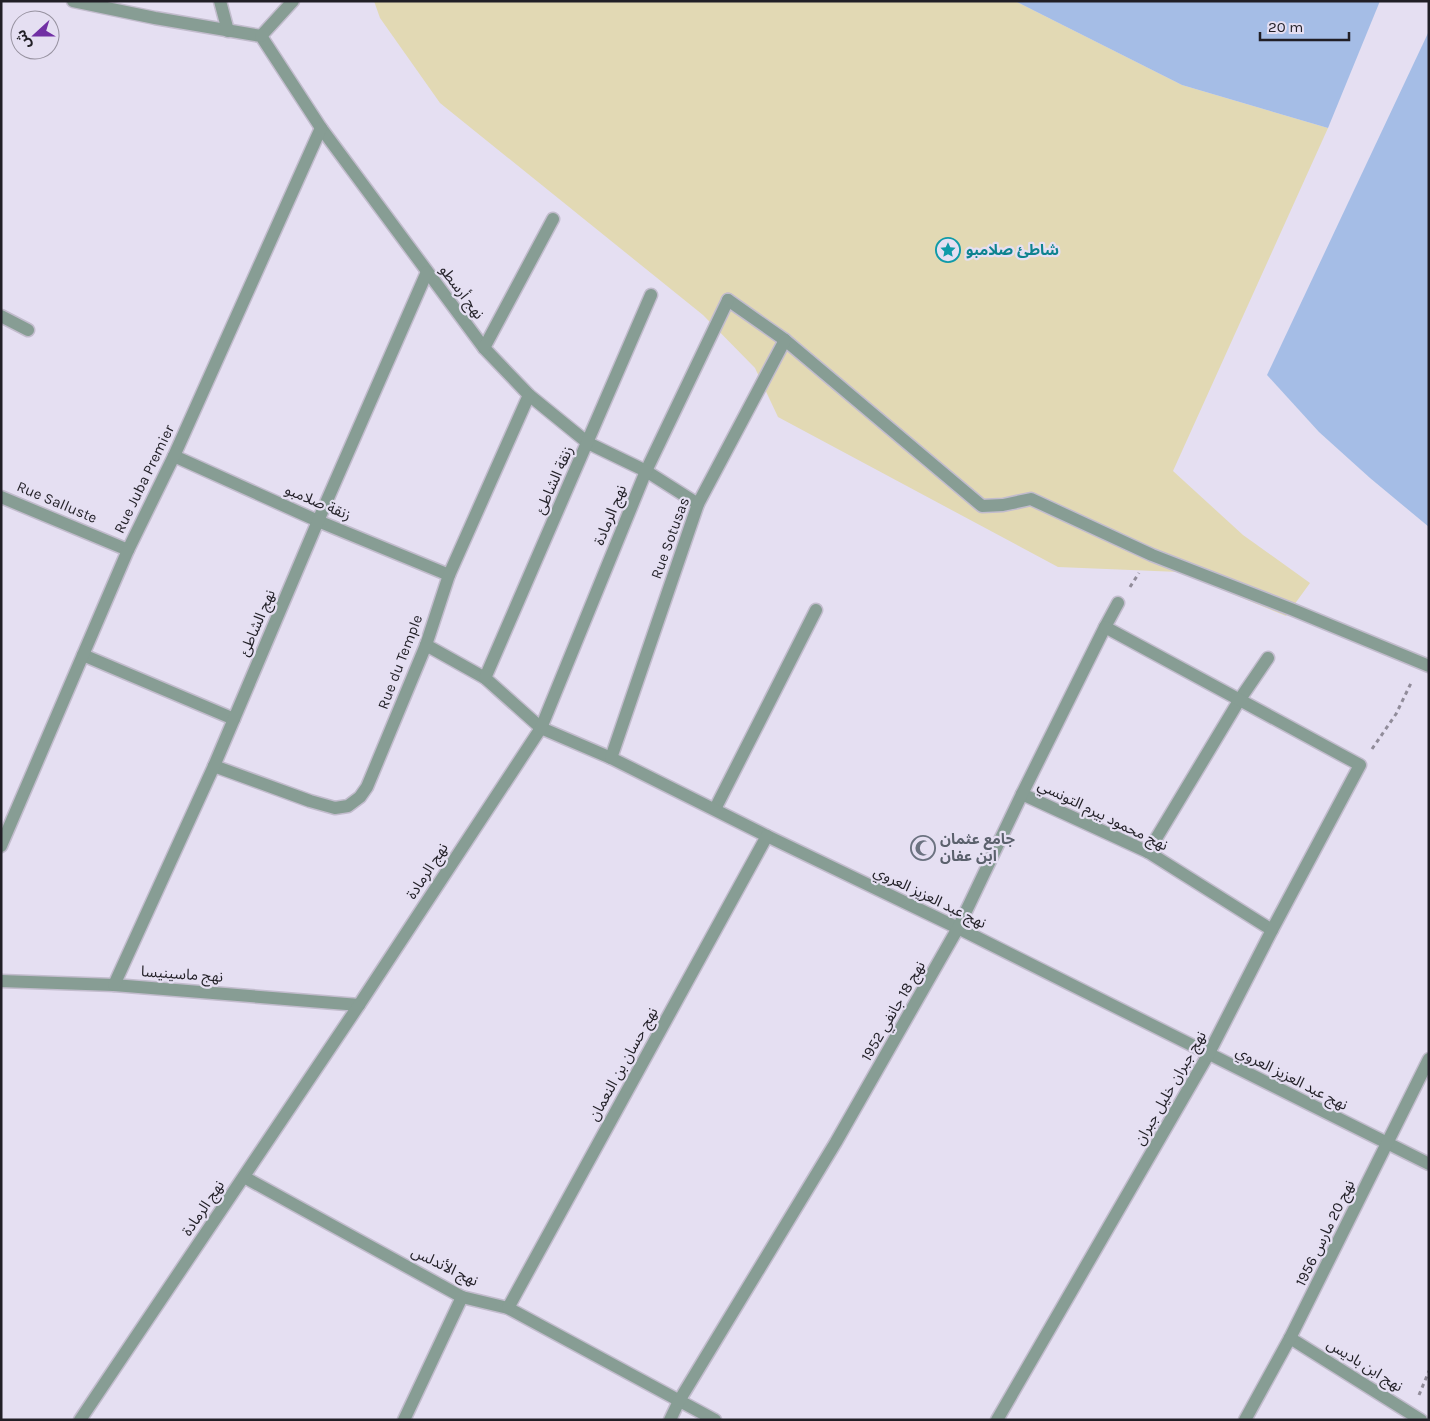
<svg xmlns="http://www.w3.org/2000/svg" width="1430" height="1421" viewBox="0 0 1430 1421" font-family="Karla,'Noto Sans Arabic',sans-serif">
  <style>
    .sand { fill: #e2d9b4 }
    .water { fill: #a5bde6 }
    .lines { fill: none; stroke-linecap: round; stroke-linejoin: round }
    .service-casing { stroke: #c2bccd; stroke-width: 15 }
    .pedestrian-casing { stroke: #c2bccd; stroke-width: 15 }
    .minor-casing { stroke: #c2bccd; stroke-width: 15 }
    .path { stroke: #918c9a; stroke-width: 3; stroke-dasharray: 4 4; stroke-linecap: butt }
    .service { stroke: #879d94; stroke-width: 12 }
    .pedestrian { stroke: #879d94; stroke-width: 12 }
    .minor { stroke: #879d94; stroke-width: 12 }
    .labels { text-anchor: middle; stroke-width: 4.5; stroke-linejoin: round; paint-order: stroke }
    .culture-label { font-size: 15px; font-weight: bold; fill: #0d838f; stroke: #e5dff2; text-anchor: start }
    .street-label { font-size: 15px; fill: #211f26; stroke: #e5dff2 }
    .worship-label { font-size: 15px; font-weight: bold; fill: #5b616d; stroke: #e5dff2; text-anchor: start }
  </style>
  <rect width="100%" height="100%" fill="#e5dff2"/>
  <polygon class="sand" points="374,1 1015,1 1182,85 1328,128 1173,471 1243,535 1310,583 1286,616 1179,572 1058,567 778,417 755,368 703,315 440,103 380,18"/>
  <g class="water">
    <polygon points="1015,1 1380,1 1328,128 1182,85"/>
    <polygon points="1429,31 1429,527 1370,478 1319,432 1267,375"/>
  </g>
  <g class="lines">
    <defs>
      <polyline id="service" points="715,809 816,610"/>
      <polyline id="pedestrian" points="728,300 785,340 982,506 1003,505 1031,499 1152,555 1291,609 1429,666"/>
      <g id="minor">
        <polyline points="73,1 155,18 261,36 321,128 484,348 529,395 588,443 646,471 698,504"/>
        <polyline points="220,1 228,31"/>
        <polyline points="261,36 293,1"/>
        <polyline points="1,316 28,330"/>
        <polyline points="484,348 553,219"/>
        <polyline points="174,456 318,521 449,575"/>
        <polyline points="1,497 128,550"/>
        <polyline points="426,645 485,678 541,728 611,758 767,836 958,928 1429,1164"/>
        <polyline points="83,655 234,719"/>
        <polyline points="485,678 651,295"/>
        <polyline points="611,758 698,504 785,340"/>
        <polyline points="214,766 310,801 335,808 348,806 360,797 367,787 426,645 449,575 529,395"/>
        <polyline points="1022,794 1148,852 1272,930"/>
        <polyline points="1,846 128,550 174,456 321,128"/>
        <polyline points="1148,852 1240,699 1268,658"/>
        <polyline points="1,981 114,985 359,1005"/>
        <polyline points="114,985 214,766 318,521 427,272"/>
        <polyline points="244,1177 462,1297 508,1308 715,1420"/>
        <polyline points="508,1308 767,836"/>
        <polyline points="1290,1338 1421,1420"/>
        <polyline points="80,1420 359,1005 541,728 646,471 728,300"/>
        <polyline points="404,1420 462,1297"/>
        <polyline points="670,1420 679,1401 836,1142 958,928 1022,794 1105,627 1118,603"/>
        <polyline points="997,1420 1208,1055 1272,930 1360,765 1105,627"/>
        <polyline points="1245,1420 1290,1338 1429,1059"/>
      </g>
    </defs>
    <use href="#service" class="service-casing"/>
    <use href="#pedestrian" class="pedestrian-casing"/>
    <use href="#minor" class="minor-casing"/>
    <g class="path">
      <polyline points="1130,587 1139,573"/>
      <polyline points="1372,749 1396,714 1412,681"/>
      <polyline points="1419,1395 1429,1371"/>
    </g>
    <use href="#service" class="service"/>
    <use href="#pedestrian" class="pedestrian"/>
    <use href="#minor" class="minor"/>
  </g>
  <defs>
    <symbol id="sight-ring" viewBox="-11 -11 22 22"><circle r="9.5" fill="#e5dff2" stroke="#0f9aa8" stroke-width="1.5"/><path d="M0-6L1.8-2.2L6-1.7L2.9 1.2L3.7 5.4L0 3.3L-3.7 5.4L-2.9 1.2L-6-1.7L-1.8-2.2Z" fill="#0f9aa8"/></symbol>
    <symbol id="mosque-ring" viewBox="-11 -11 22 22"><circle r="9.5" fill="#e5dff2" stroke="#6b7280" stroke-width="1.5"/><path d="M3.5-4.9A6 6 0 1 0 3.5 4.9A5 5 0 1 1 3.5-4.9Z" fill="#6b7280"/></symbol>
  </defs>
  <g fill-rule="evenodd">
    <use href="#sight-ring" x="934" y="236" width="28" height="28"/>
    <use href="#mosque-ring" x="909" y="834" width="28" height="28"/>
  </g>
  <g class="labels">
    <g class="culture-label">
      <text x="966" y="255">شاطئ صلامبو</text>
    </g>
    <g class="street-label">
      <text transform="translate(462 292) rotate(53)" y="5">نهج أرسطو</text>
      <text transform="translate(144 479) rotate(-64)" y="5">Rue Juba Premier</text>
      <text transform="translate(554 480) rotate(-66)" y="5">زنقة الشاطئ</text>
      <text transform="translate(57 502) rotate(23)" y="5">Rue Salluste</text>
      <text transform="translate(318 502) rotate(23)" y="5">زنقة صلامبو</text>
      <text transform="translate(610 515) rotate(-68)" y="5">نهج الرمادة</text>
      <text transform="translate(670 538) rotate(-70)" y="5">Rue Sotusas</text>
      <text transform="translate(257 623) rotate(-67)" y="5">نهج الشاطئ</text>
      <text transform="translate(400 662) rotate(-69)" y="5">Rue du Temple</text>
      <text transform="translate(1103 815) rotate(26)" y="5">نهج محمود بيرم التونسي</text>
      <text transform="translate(427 871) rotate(-57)" y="5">نهج الرمادة</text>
      <text transform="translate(930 897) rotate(26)" y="5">نهج عبد العزيز العروي</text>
      <text transform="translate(182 974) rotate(4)" y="5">نهج ماسينيسا</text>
      <text transform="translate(893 1011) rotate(-60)" y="5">نهج 18 جانفي 1952</text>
      <text transform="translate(623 1064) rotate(-61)" y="5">نهج حسان بن النعمان</text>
      <text transform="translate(1292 1078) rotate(27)" y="5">نهج عبد العزيز العروي</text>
      <text transform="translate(1170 1088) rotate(-60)" y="5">نهج جبران خليل جبران</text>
      <text transform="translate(203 1208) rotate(-56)" y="5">نهج الرمادة</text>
      <text transform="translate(1325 1233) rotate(-64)" y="5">نهج 20 مارس 1956</text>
      <text transform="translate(445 1266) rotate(26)" y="5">نهج الأندلس</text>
      <text transform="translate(1365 1365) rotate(32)" y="5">نهج ابن باديس</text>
    </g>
    <g class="worship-label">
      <text x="940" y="844">جامع عثمان<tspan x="940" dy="17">ابن عفان</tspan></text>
    </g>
  </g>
  <rect width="1430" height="1421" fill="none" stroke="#211f26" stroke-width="5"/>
  <g transform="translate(35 35) rotate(249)"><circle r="24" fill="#e5dff2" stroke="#9792a0"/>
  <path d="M0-4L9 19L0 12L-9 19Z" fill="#712fa4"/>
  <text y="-8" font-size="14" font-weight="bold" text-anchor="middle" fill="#211f26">ش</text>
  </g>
  <path d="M1260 32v8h89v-8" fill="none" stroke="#211f26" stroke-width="2.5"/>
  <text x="1268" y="32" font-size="15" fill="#211f26" stroke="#e5dff2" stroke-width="4" paint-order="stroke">20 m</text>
</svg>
